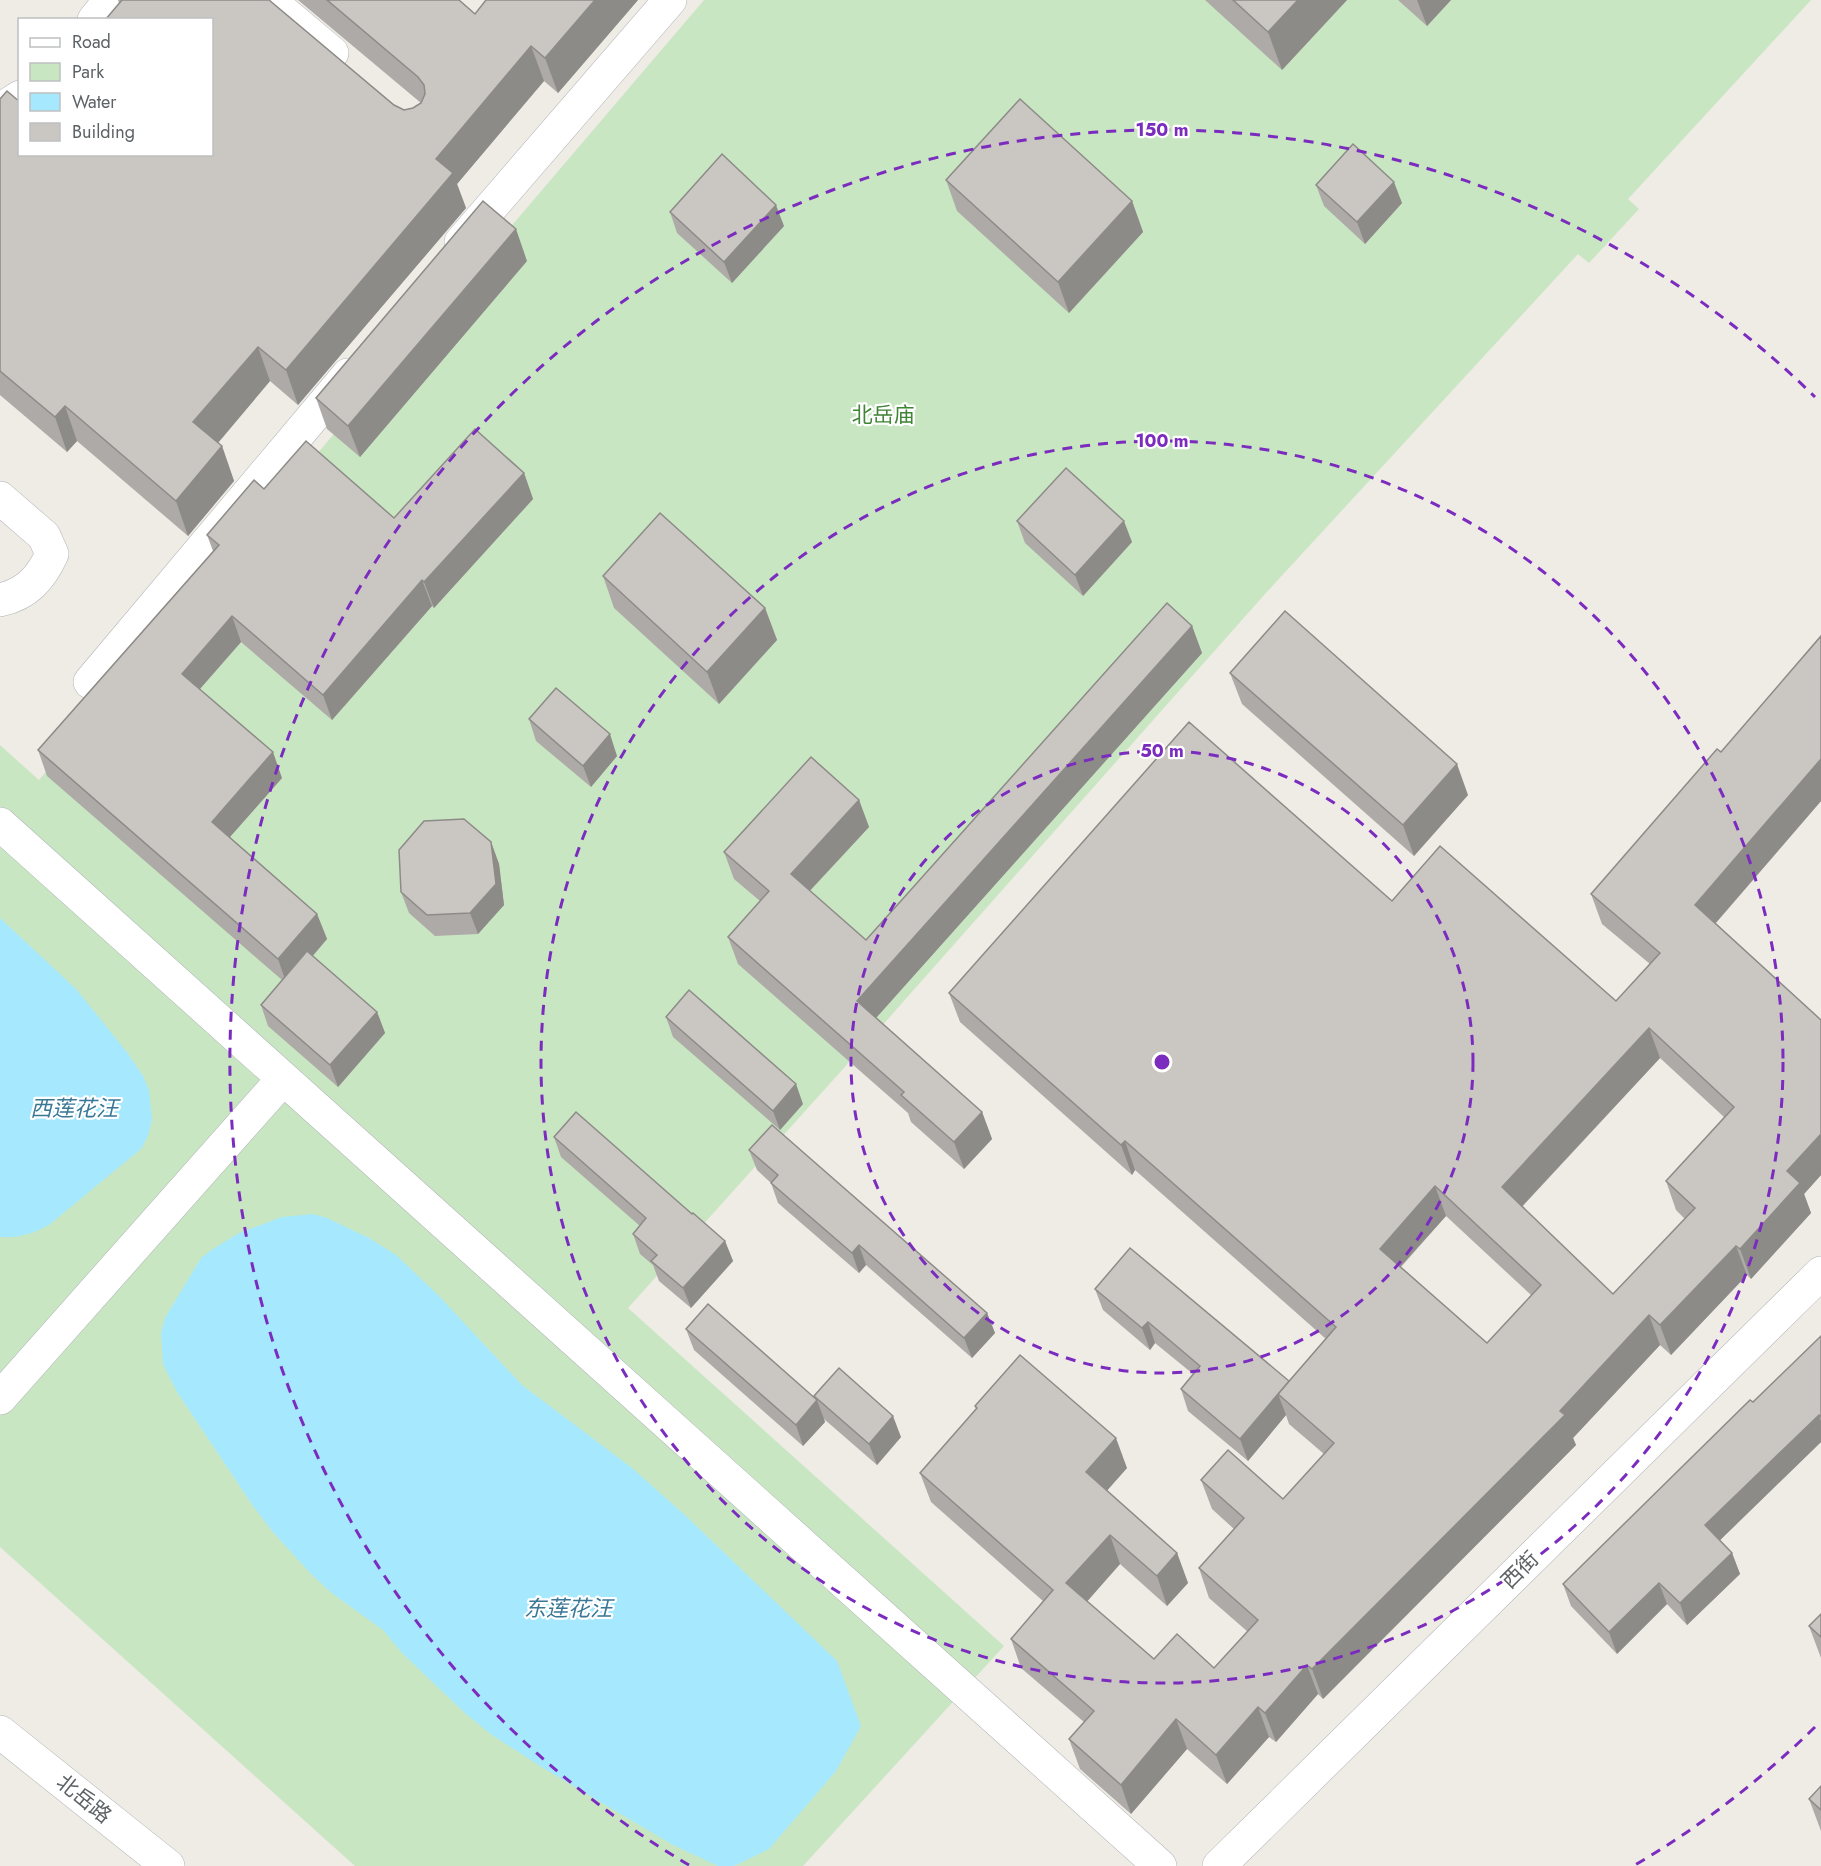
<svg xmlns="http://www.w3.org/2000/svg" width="1821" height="1866" viewBox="0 0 1821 1866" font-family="Jost,'Noto Sans SC',sans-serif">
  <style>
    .green { fill: #c9e6c2 }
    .water { fill: #a6e9fe }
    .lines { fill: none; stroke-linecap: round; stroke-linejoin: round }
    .minor-casing { stroke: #b0b4b7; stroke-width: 34 }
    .minor { stroke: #fff; stroke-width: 33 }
    .wall { fill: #aeaaa7; fill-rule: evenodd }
    .shaded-wall { fill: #8d8b88 }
    .building { fill: #cac6c2; stroke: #8d8b88; stroke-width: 1.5; fill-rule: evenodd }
    .ring { fill: none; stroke: #7b2cbf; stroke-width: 3; stroke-dasharray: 10 8 }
    .labels { text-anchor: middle; stroke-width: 4.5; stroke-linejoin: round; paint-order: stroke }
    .park-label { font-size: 21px; fill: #408435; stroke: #fff }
    .street-label { font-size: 21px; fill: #5d6265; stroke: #fff }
    .water-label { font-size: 22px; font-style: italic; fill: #3a7896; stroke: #fff }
    .centre { fill: #7b2cbf; stroke: #fff; stroke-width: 3 }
    .ring-label { font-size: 18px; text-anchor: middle; font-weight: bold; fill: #7b2cbf; stroke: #fff; stroke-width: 4.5; stroke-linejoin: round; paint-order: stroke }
  </style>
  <rect width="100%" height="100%" fill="#efebe5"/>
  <polygon class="green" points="704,0 1811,0 1628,199 1639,209 1589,263 1578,254 1265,594 887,1020 628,1308 1004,1646 803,1866 355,1866 0,1547 0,745 39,780"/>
  <g class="water">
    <path d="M0 918 76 989 126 1051 143 1076 149 1090 152 1120 148 1136 141 1149 49 1225C33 1234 18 1238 0 1237Z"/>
    <polygon points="313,1214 327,1218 369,1238 396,1255 439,1296 522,1385 632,1468 687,1517 837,1661 861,1726 836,1771 769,1849 734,1866 718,1866 673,1845 543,1768 492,1735 467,1715 402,1653 383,1630 333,1594 312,1575 272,1531 253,1506 177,1392 163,1364 161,1333 165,1318 201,1258 213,1249 239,1233 282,1217"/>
  </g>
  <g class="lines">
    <defs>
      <g id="minor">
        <polyline points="269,0 332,53"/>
        <polyline points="94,20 110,0"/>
        <polyline points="0,110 20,97"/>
        <polyline points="461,242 670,0"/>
        <path d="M0 498 44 536 52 554C41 578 27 594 0 600"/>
        <polyline points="90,682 348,375"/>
        <polyline points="0,824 1160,1866"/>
        <polyline points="0,1398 283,1079"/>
        <polyline points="0,1732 168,1866"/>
        <polyline points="1219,1866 1821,1273"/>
      </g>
    </defs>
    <use href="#minor" class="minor-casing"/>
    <use href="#minor" class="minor"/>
  </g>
  <g class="wall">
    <polygon points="118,0 269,0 394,105 404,110 413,108 421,103 298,0 459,0 475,14 638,0 558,93 544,81 457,184 466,208 298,405 270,381 218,443 222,446 234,481 188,536 77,441 67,452 0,395 0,99 20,154 119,3"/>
    <polygon points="1205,0 1347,0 1282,70"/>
    <polygon points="1398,0 1451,0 1427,26"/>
    <polygon points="946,180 1132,201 1143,232 1069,313 957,211"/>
    <polygon points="1316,185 1402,203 1365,244 1324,206"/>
    <polygon points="670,212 784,226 732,283 677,233"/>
    <polygon points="527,261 360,457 327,429 316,398"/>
    <polygon points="524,473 533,499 434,608 432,606 332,720 241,642 200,689 282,778 230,837 317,914 327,939 313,956 377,1012 385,1033 338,1087 268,1026 261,1005 282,980 47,776 38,750 213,551 207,535 264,489 394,518"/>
    <polygon points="1017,521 1132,542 1083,596 1025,543"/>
    <polygon points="603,576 765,608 777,640 719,704 614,608"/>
    <polygon points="1192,626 1202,653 876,1018 982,1112 992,1139 964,1169 911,1122 908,1113 738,964 728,937 760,901 734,879 724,852 859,800 869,827 810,891 866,940"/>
    <path d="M1821 636V801L1716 923 1821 1020V1175L1804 1194 1811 1213 1751 1279 1747 1275 1671 1355 1660 1345 1573 1438 1576 1445 1323 1699 1318 1694 1276 1742 1269 1737 1227 1784 1187 1749 1131 1814 1080 1769 1069 1739 1084 1722 1021 1668 1011 1639 1043 1601 931 1502 920 1473 976 1409 975 1406 1127 1468 1107 1490 1177 1553 1188 1583 1167 1606 1120 1564 1087 1601 1154 1659 1214 1668 1248 1632 1209 1598 1199 1568 1234 1529 1212 1509 1201 1480 1283 1499 1324 1454 1289 1424 1286 1415 1248 1461 1188 1411 1181 1389 1193 1374 1155 1343 1150 1350 1103 1310 1095 1289 1289 1381 1326 1339 1135 1170 1132 1175 960 1022 949 993 1392 901 1616 1001 1650 964 1602 924 1591 894 1721 752ZM1660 1058 1724 1117 1666 1181 1676 1210 1685 1219 1613 1294 1522 1207ZM1446 1216 1531 1295 1487 1343 1401 1267Z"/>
    <polygon points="1230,673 1468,795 1414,856 1242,704"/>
    <polygon points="529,719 617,756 591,787 536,741"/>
    <polygon points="491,842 499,864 504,905 478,934 435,936 409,913 401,892"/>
    <polygon points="666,1017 803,1104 780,1130 673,1037"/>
    <polygon points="554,1137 692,1214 725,1241 733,1261 691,1308 659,1281 653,1265 640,1254 633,1234 640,1226 561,1157"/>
    <polygon points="749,1150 987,1313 995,1333 972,1358 866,1265 859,1273 778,1203 771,1183 757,1170"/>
    <polygon points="686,1329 815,1399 814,1396 901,1437 877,1465 824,1419 825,1422 803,1446 694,1350"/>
    <polygon points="1821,1336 1821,1442 1720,1540 1732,1553 1740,1574 1687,1625 1667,1604 1617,1654 1571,1606 1563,1584"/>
    <polygon points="1821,1614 1821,1658 1809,1626"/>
    <polygon points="1821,1786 1821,1831 1809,1799"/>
  </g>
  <g class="shaded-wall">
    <polygon points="595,0 638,0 558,93 545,58"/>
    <polygon points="1298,0 1347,0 1282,70 1268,32"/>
    <polygon points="1417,0 1451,0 1427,26"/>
    <polygon points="531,46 544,81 457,184 466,208 298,405 286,370 436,159"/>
    <polygon points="1394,182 1402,203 1365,244 1357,222"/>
    <polygon points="1132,201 1143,232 1069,313 1058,282"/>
    <polygon points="776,205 784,226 732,283 724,262"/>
    <polygon points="516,229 527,261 360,457 348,426"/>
    <polygon points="258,347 270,381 206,457 193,422"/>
    <polygon points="65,406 77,441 67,452 55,417"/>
    <polygon points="222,446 234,481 188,536 176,501"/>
    <polygon points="524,473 533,499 434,608 424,582"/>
    <polygon points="1124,521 1132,542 1083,596 1075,575"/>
    <polygon points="422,580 432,606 332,720 323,695"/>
    <polygon points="765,608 777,640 719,704 707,672"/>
    <polygon points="232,616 241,642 191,699 182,674"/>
    <polygon points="1192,626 1202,653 867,1028 857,1001"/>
    <polygon points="610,734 617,756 591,787 583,766"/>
    <polygon points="273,752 282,778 221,847 212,822"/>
    <polygon points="1821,759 1821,801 1706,934 1695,905"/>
    <polygon points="1457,764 1468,795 1414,856 1403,825"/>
    <polygon points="859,800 869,827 800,901 791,874"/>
    <polygon points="491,842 499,864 504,905 478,934 470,913"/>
    <polygon points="317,914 327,939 287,985 278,959"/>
    <polygon points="377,1012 385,1033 338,1087 330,1065"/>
    <polygon points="1649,1028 1660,1058 1512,1217 1502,1187"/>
    <polygon points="796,1084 803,1104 780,1130 773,1111"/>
    <polygon points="982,1112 992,1139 964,1169 954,1142"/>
    <polygon points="1821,1134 1821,1175 1804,1194 1811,1213 1751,1279 1740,1249 1787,1171"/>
    <polygon points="1125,1141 1135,1170 1132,1175 1121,1145"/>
    <polygon points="1435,1186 1446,1216 1390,1278 1380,1249"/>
    <polygon points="725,1241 733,1261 691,1308 683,1288"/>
    <polygon points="859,1245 866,1265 859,1273 852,1253"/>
    <polygon points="1736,1246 1747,1275 1671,1355 1660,1325"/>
    <polygon points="987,1313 995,1333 972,1358 964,1338"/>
    <polygon points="1649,1315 1660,1345 1573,1438 1576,1445 1323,1699 1312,1669 1560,1411"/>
    <polygon points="1148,1322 1155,1343 1150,1350 1142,1328"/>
    <polygon points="1289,1381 1278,1394 1286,1415 1248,1461 1240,1439"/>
    <polygon points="817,1400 825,1422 803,1446 796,1425"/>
    <polygon points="1819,1415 1821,1421 1821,1442 1713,1547 1705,1525"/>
    <polygon points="893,1416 901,1437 877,1465 869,1444"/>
    <polygon points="1116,1438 1127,1468 1097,1502 1086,1472"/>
    <polygon points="1110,1535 1120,1564 1077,1613 1066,1583"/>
    <polygon points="1177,1553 1188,1583 1167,1606 1157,1576"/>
    <polygon points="1732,1553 1740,1574 1687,1625 1680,1603"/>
    <polygon points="1659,1583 1667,1604 1617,1654 1609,1632"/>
    <polygon points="1307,1665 1318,1694 1276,1742 1265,1713"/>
    <polygon points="1258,1707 1269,1737 1227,1784 1216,1755"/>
    <polygon points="1176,1719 1187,1749 1131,1814 1121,1785"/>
  </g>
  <g class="building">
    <polygon points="122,0 269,0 394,105 404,110 413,108 421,103 425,94 424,85 418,77 327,0 459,0 475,14 486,0 595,0 545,58 531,46 436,159 453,173 286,370 258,347 193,422 222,446 176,501 65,406 55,417 0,371 0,99 7,91 20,102 20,154 212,154 212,20 105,20"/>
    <polygon points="1233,0 1298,0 1268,32"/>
    <polygon points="1020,99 1132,201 1058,282 946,180"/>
    <polygon points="1353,144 1394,182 1357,222 1316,185"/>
    <polygon points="722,154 776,205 724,262 670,212"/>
    <polygon points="483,201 516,229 348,426 316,398"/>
    <polygon points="475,429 524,473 424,582 422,580 323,695 232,616 182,674 273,752 212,822 317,914 278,959 38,750 219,545 207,535 254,480 264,489 306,441 394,518"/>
    <polygon points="1066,468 1124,521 1075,575 1017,521"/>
    <polygon points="660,513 765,608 707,672 603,576"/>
    <polygon points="1167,603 1192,626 857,1001 982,1112 954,1142 901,1095 904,1092 728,937 769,891 724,852 811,757 859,800 791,874 866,940"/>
    <polygon points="1285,611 1457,764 1403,825 1230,673"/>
    <path d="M1821 636V759L1695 905 1821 1020V1134L1787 1171 1800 1183 1740 1249 1736 1246 1660 1325 1649 1315 1560 1411 1565 1415 1312 1669 1307 1665 1265 1713 1258 1707 1216 1755 1176 1719 1121 1785 1069 1739 1094 1711 1011 1639 1053 1590 920 1473 977 1408 975 1406 1020 1355 1116 1438 1086 1472 1177 1553 1157 1576 1110 1535 1066 1583 1154 1659 1177 1634 1214 1668 1258 1620 1199 1568 1244 1518 1201 1480 1228 1450 1283 1499 1334 1443 1278 1394 1336 1327 1125 1141 1121 1145 949 993 1189 722 1392 901 1440 846 1616 1001 1660 953 1591 894 1717 749 1721 752ZM1649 1028 1734 1107 1666 1181 1695 1208 1613 1294 1502 1187ZM1435 1186 1541 1285 1487 1343 1380 1249Z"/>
    <polygon points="556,688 610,734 583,766 529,719"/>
    <polygon points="464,819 491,842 496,884 470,913 427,915 401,892 399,850 424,821"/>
    <polygon points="307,951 377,1012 330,1065 261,1005"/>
    <polygon points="689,990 796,1084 773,1111 666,1017"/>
    <polygon points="576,1112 692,1214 693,1213 725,1241 683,1288 651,1261 657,1255 633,1234 646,1218 554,1137"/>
    <polygon points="772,1125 987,1313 964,1338 859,1245 852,1253 771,1183 778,1175 749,1150"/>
    <polygon points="1130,1248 1289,1381 1240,1439 1181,1389 1200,1366 1148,1322 1142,1328 1095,1289"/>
    <polygon points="708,1304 817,1400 796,1425 686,1329"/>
    <polygon points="1821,1336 1821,1417 1819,1415 1705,1525 1732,1553 1680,1603 1659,1583 1609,1632 1563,1584 1750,1400 1753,1402"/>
    <polygon points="839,1368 893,1416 869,1444 814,1396"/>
    <polygon points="1821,1614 1821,1637 1809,1626"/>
    <polygon points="1821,1786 1821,1810 1809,1799"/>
  </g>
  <g class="ring">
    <circle cx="1162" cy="1062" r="311"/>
    <circle cx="1162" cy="1062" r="621"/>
    <path d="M1815 1727A932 932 0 0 1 1635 1865M689 1865A932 932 0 1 1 1815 397"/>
  </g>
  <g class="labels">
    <g class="park-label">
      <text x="883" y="422">北岳庙</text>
    </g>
    <g class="street-label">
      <text transform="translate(1520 1570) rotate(-45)" y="7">西街</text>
      <text transform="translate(84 1799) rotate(39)" y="7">北岳路</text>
    </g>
    <g class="water-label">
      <text x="74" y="1116">西莲花汪</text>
      <text x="568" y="1616">东莲花汪</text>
    </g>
  </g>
  <circle cx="1162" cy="1062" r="9" class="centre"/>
  <g class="ring-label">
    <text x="1162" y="136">150 m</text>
    <text x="1162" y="447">100 m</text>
    <text x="1162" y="757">50 m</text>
  </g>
  <rect x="18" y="18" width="195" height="138" fill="#ffffff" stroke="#bec0c1" stroke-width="1.5"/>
  <rect x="30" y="38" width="30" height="9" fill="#ffffff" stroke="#bec0c1" stroke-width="1.5"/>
  <text x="72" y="48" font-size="18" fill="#5d6265">Road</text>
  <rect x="30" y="63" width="30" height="18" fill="#c9e6c2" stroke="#bec0c1" stroke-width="1.5"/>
  <text x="72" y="78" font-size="18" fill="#5d6265">Park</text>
  <rect x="30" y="93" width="30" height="18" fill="#a6e9fe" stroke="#bec0c1" stroke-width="1.5"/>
  <text x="72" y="108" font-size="18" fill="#5d6265">Water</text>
  <rect x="30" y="123" width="30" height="18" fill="#cac6c2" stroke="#bec0c1" stroke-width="1.5"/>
  <text x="72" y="138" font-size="18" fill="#5d6265">Building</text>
</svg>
